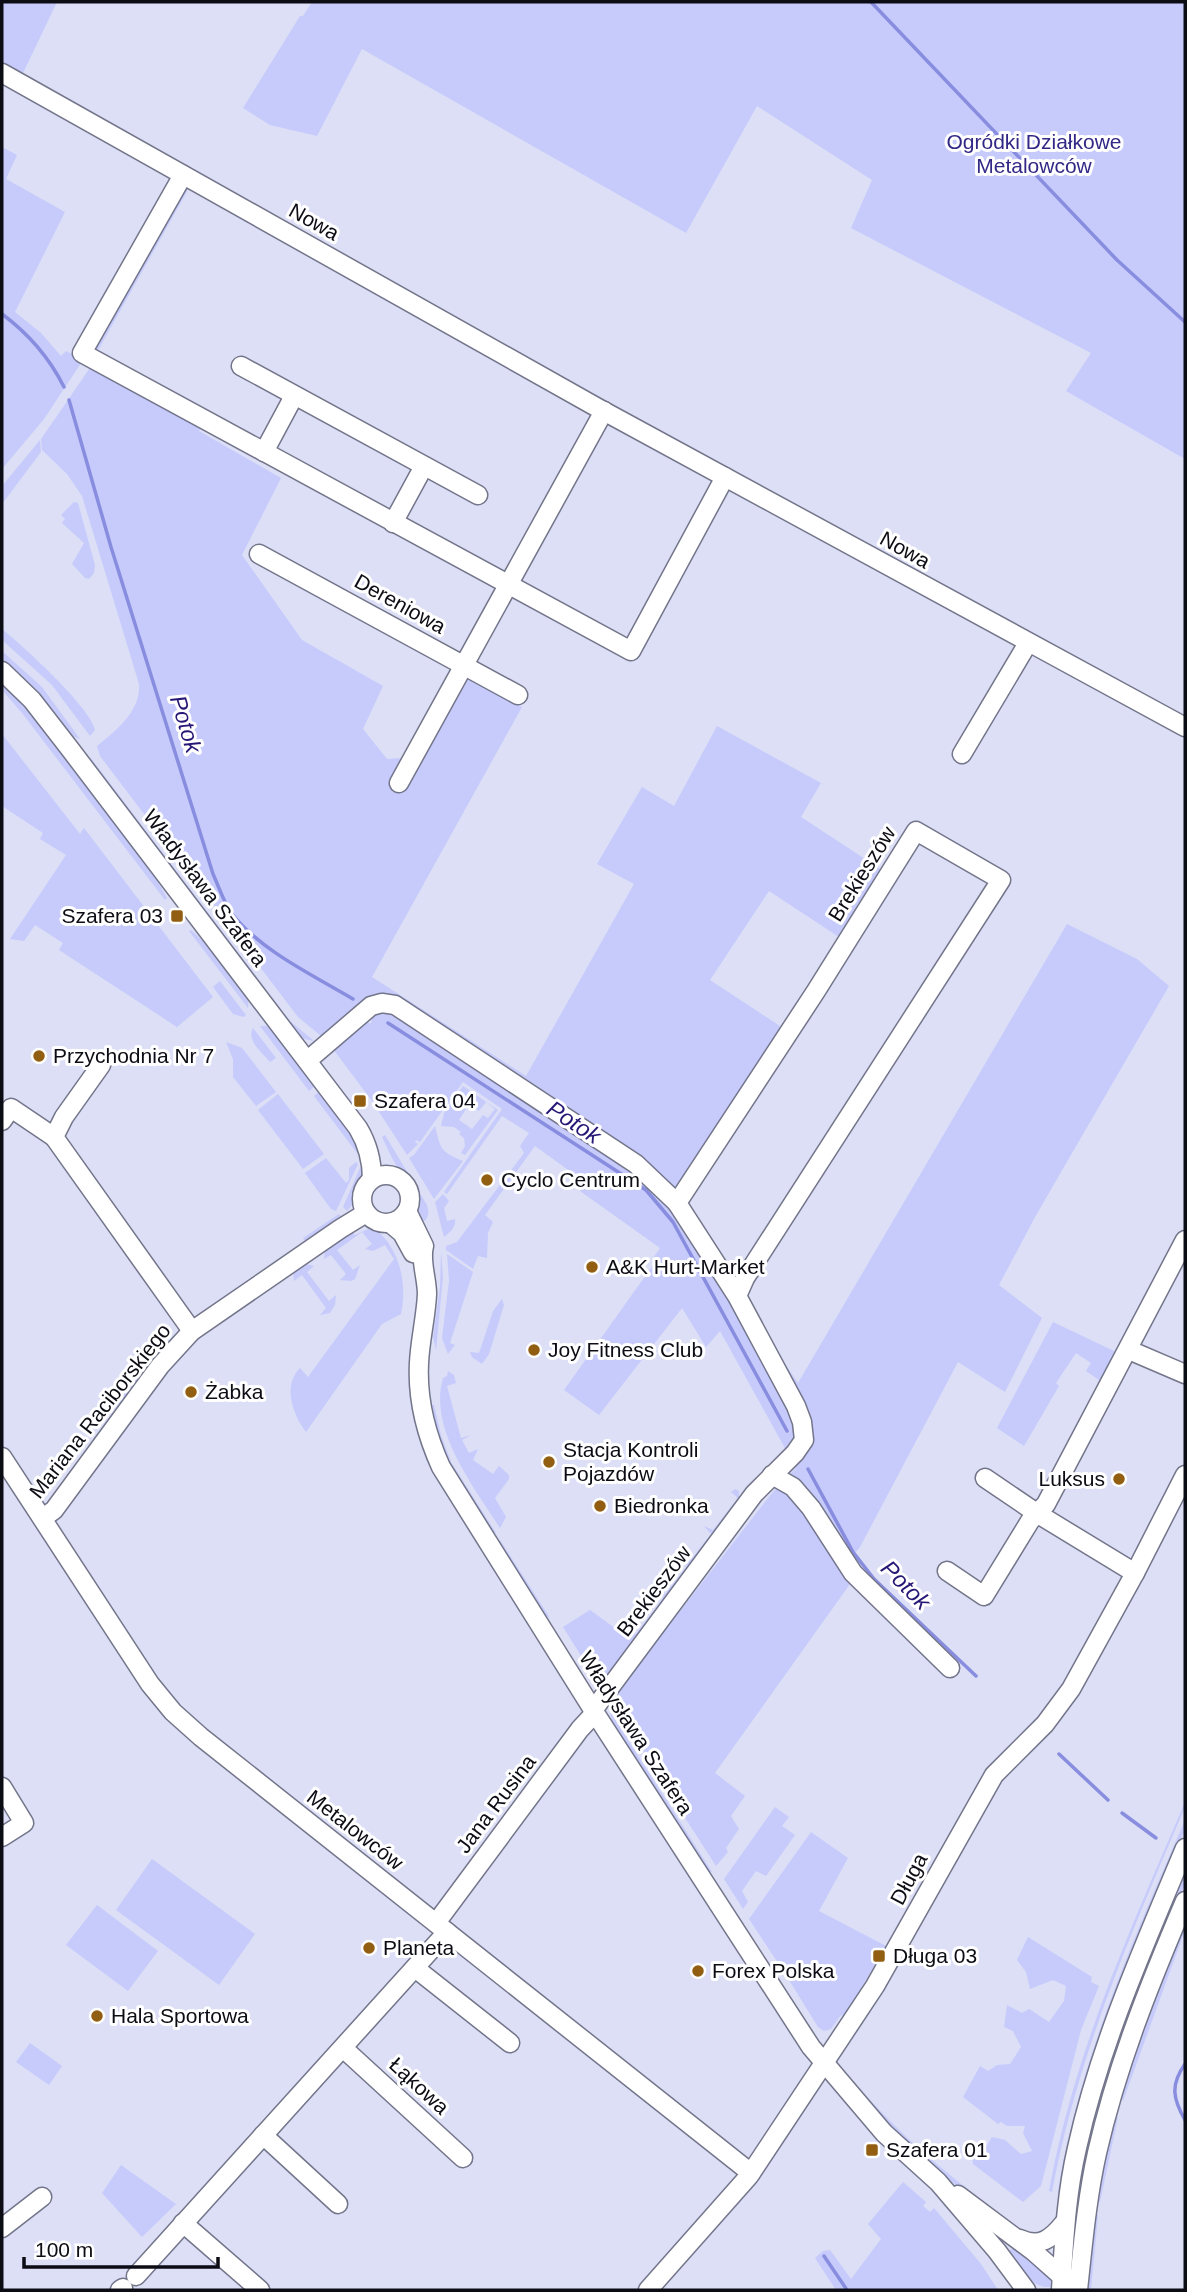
<svg xmlns="http://www.w3.org/2000/svg" width="1187" height="2292" viewBox="0 0 1187 2292" font-family="Helvetica,sans-serif">
  <style>
    .green { fill: #c6cbfb; fill-rule: evenodd }
    .lines { fill: none; stroke-linecap: round; stroke-linejoin: round }
    .stream { stroke: #888ddf; stroke-width: 3.5 }
    .minor-casing { stroke: #73758a; stroke-width: 21 }
    .minor { stroke: #fff; stroke-width: 18 }
    .poi-dot { fill: #925e11; stroke: #fff; stroke-width: 2.5 }
    .labels { text-anchor: middle; stroke-width: 6; stroke-linejoin: round; paint-order: stroke }
    .park-label { font-size: 21px; fill: #322886; stroke: #fff }
    .street-label { font-size: 21px; fill: #0c0c14; stroke: #fff }
    .poi-label { font-size: 21px; fill: #0c0c14; stroke: #fff; text-anchor: start }
    .water-label { font-size: 23px; font-style: italic; fill: #261675; stroke: #fff }
  </style>
  <rect width="100%" height="100%" fill="#dcdff6"/>
  <g class="green">
    <polygon points="2,2 57,2 23,73 2,62"/>
    <polygon points="312,2 1185,2 1185,459 1066,391 1091,353 851,228 872,180 757,106 686,233 362,49 317,136 270,125 243,108 300,16 303,16"/>
    <polygon points="2,147 17,155 6,179 65,212 15,312 41,333 61,356 66,351 83,360 44,419 2,469"/>
    <polygon points="187,187 189,188 96,354 94,352"/>
    <path d="M92 365 202 424 199 431 281 478 242 555 302 640 383 686 363 729 387 759 401 758 414 766 469 678 522 707 372 977 526 1076 634 884 597 864 642 787 674 806 717 726 821 783 801 817 885 872 842 939 769 891 710 980 783 1028 682 1190 686 1211 729 1284 798 1383 1067 924 1137 959 1169 986 1035 1217 999 1285 1042 1318 1005 1392 958 1362 860 1547 840 1570 850 1584 715 1773 745 1796 731 1816 739 1829 726 1848 728 1852 716 1866 610 1701 772 1493 796 1468 720 1331 706 1347 682 1308 599 1415 564 1390 656 1261 653 1258 660 1248 580 1191 584 1186 576 1181 578 1177 535 1146 485 1215 493 1222 488 1233 487 1258 478 1256 473 1269 446 1250V1246L457 1242 524 1153 520 1146 529 1133 502 1116 447 1194 444 1192 502 1109 463 1082 420 1142 416 1140 415 1142 418 1144 407 1155 372 1101 333 1049 366 1020 370 1024 372 1021 357 1008 326 1040 298 1017 100 756 97 746C116 731 141 711 139 684L82 496 67 474 42 450 41 439Z"/>
    <polygon points="40,440 41,452 2,504 2,486"/>
    <polygon points="74,502 78,503 95,565 94,573 89,579 85,578 72,564 84,543 62,523 65,519 61,515"/>
    <path d="M2 629C22 645 91 708 95 730L90 736 52 685 2 640Z"/>
    <polygon points="2,651 42,687 80,739 72,736 41,696 2,660"/>
    <polygon points="2,680 19,697 145,860 167,898 165,900 22,713 2,690"/>
    <polygon points="2,734 80,834 84,828 213,997 177,1027 59,950 63,943 35,925 24,941 10,939 66,855 40,839 43,833 2,806"/>
    <polygon points="90,757 290,1021 314,1041 304,1039 296,1033 92,763"/>
    <path d="M191 930C206 943 253 988 248 1008L189 931Z"/>
    <polygon points="220,981 246,1015 244,1017 233,1014 213,987"/>
    <polygon points="260,1026 267,1026 275,1031 316,1085 309,1091"/>
    <path d="M253 1028 276 1058 270 1062C262 1052 246 1041 253 1028Z"/>
    <polygon points="226,1042 242,1048 276,1092 256,1106 233,1077 233,1059"/>
    <path d="M463 1086 498 1110 465 1155 461 1153 465 1146 464 1138 459 1134 461 1132 454 1127 441 1126 444 1113ZM465 1098 479 1111 486 1102 495 1109 488 1118 483 1115 472 1129 459 1120 466 1109 460 1105Z"/>
    <polygon points="320,1091 347,1126 365,1160 365,1173 352,1205 347,1211 343,1207 363,1161 314,1096"/>
    <polygon points="278,1094 324,1154 303,1169 258,1110"/>
    <path d="M435 1126C441 1149 439 1151 463 1161L434 1199 409 1158 414 1155Z"/>
    <path d="M385 1135 427 1205C430 1216 428 1219 418 1226 415 1213 419 1200 414 1188 411 1178 402 1175 397 1167 391 1157 387 1147 382 1137Z"/>
    <polygon points="326,1158 346,1183 349,1180 349,1168 356,1162 358,1164 336,1211 331,1209 305,1173"/>
    <path d="M443 1194 449 1201 444 1208 447 1221 455 1219C456 1228 450 1232 444 1237L435 1202Z"/>
    <polygon points="339,1214 341,1216 307,1244 303,1238"/>
    <path d="M368 1229 380 1233C401 1254 407 1286 401 1314L382 1324 306 1432C293 1415 282 1386 300 1368L308 1377 394 1259 385 1245 373 1251 365 1249 372 1244 362 1232 337 1250 353 1270 360 1265 355 1279 351 1281 340 1280 346 1274 331 1255 324 1259C324 1242 340 1242 352 1232L355 1235Z"/>
    <polygon points="441,1252 443,1277 436,1350 433,1337 440,1287"/>
    <polygon points="447,1254 473,1272 450,1343 455,1345 448,1354 442,1338 449,1281"/>
    <polygon points="302,1263 314,1266 307,1272 329,1301 336,1295 335,1305 330,1313 320,1315 326,1308 302,1275 294,1281 293,1271"/>
    <polygon points="502,1299 504,1305 489,1354 482,1364 472,1357 470,1352 479,1353 493,1311"/>
    <polygon points="1053,1322 1114,1351 1116,1356 1102,1382 1086,1371 1091,1363 1076,1353 1056,1383 1059,1386 1024,1446 997,1428"/>
    <path d="M448 1371 454 1375 456 1383 447 1386 461 1438 471 1435 462 1440 469 1453 478 1449 473 1460 493 1474 499 1466 509 1475V1479L495 1498 506 1517 500 1528C474 1487 428 1429 443 1378L447 1376Z"/>
    <polygon points="141,1374 117,1407 114,1408 107,1402"/>
    <path d="M432 1405H434L441 1435 451 1462 496 1533 490 1532C466 1491 438 1453 432 1405Z"/>
    <polygon points="735,1489 739,1491 739,1509 609,1678 597,1681 563,1627 590,1610 623,1634 628,1629 636,1634 663,1598 656,1591 665,1594 687,1566 680,1559 689,1562 711,1534 704,1526 713,1530 738,1498 731,1492"/>
    <polygon points="500,1540 550,1618 541,1613 499,1545"/>
    <polygon points="609,1710 712,1872 707,1872 613,1723"/>
    <path d="M1185 1802V1807C1131 1933 1077 2057 1052 2192L1049 2191C1075 2049 1129 1933 1185 1802Z"/>
    <polygon points="775,1807 789,1817 782,1826 795,1835 766,1876 756,1871 742,1891 748,1902 743,1909 724,1879"/>
    <path d="M1185 1820V1830L1137 1941 1061 2196 1058 2191C1079 2061 1133 1940 1185 1820Z"/>
    <polygon points="811,1832 848,1858 819,1911 886,1946 844,2017 841,2015 831,2029 824,2031 818,2027 789,1980 792,1978 787,1970 784,1972 749,1919"/>
    <polygon points="152,1859 255,1934 219,1985 116,1910"/>
    <polygon points="1185,1866 1185,1884 1172,1913 1082,2199 1074,2198 1081,2163 1114,2043"/>
    <polygon points="97,1905 158,1951 128,1991 66,1945"/>
    <polygon points="1185,1930 1123,2101 1120,2094 1145,2018 1181,1931"/>
    <polygon points="1028,1937 1092,1977 1091,1982 1099,1986 1081,2030 1041,2186 1023,2202 973,2164 972,2155 962,2153 963,2150 980,2145 986,2147 992,2137 1005,2140 1021,2154 1032,2151 1023,2133 1025,2126 1007,2126 1001,2122 998,2124 963,2097 980,2066 988,2071 997,2065 1010,2064 1021,2047 1013,2031 1004,2027 1007,2005 1022,2013 1029,2009 1049,2022 1064,2001 1066,1986 1053,1980 1030,1989 1026,1972 1017,1960"/>
    <polygon points="30,2043 62,2066 49,2085 16,2062"/>
    <path d="M847 2077 852 2080C900 2136 951 2178 1010 2221L1008 2224 937 2171 884 2121Z"/>
    <polygon points="1118,2117 1100,2202 1096,2201 1111,2124"/>
    <polygon points="121,2165 176,2204 142,2237 102,2193"/>
    <polygon points="903,2182 926,2202 923,2206 930,2212 934,2208 981,2264 998,2290 836,2290 815,2258 823,2251 830,2250 851,2279 881,2239 868,2224"/>
    <polygon points="1093,2214 1098,2215 1091,2290 1086,2290"/>
    <path d="M1016 2245 1055 2275 1053 2286C1033 2292 1018 2266 1008 2252Z"/>
  </g>
  <g class="lines">
    <g class="stream">
      <polyline points="871,2 1117,260 1185,322"/>
      <path d="M2 314C29 334 49 357 64 387"/>
      <path d="M69 400 111 547 213 874C219 887 224 903 232 914 263 952 311 974 353 999"/>
      <polyline points="388,1023 646,1190 673,1222 787,1431"/>
      <polyline points="808,1469 853,1552 874,1579 976,1676"/>
      <polyline points="1059,1754 1108,1800"/>
      <polyline points="1122,1813 1156,1838"/>
      <path d="M1185 2064C1170 2085 1173 2099 1185 2120"/>
      <polyline points="824,2256 847,2290"/>
    </g>
    <defs>
      <g id="minor">
        <polyline points="2,73 598,408 1185,727"/>
        <polyline points="183,175 82,353 631,651 725,477"/>
        <polyline points="241,366 478,495"/>
        <polyline points="264,452 294,396"/>
        <polyline points="393,523 424,466"/>
        <polyline points="259,554 518,695"/>
        <path d="M2 671 32 700 70 749 358 1128C367 1143 372 1162 372 1179"/>
        <polyline points="962,754 1028,643"/>
        <polyline points="399,783 604,411"/>
        <polyline points="308,1060 371,1006 382,1003 395,1005 636,1164 677,1203"/>
        <polyline points="101,1065 64,1117 54,1137 192,1331"/>
        <polyline points="2,1121 11,1108 54,1137"/>
        <circle cx="386" cy="1199" r="24"/>
        <path d="M407 1211 424 1246C420 1261 427 1278 427 1294 426 1317 420 1340 419 1363 417 1400 426 1434 441 1467L595 1713 811 2047 884 2133 938 2182 997 2251 1026 2290"/>
        <polyline points="390,1223 402,1233 413,1253 422,1255"/>
        <polyline points="1129,1350 1185,1374"/>
        <polyline points="2,1457 150,1684 173,1712 201,1737 751,2173"/>
        <polyline points="772,1475 793,1487 811,1508 853,1573 950,1668"/>
        <polyline points="985,1478 1038,1514 1135,1573"/>
        <polyline points="43,1518 54,1510 160,1366 192,1331 340,1229 366,1213"/>
        <polyline points="947,1571 984,1596 1030,1521 1046,1504 1185,1240"/>
        <polyline points="594,1709 754,1494 795,1453 804,1440 802,1422 796,1406 737,1296 745,1278 1001,880 916,831 816,991 677,1203 737,1296"/>
        <polyline points="2,1787 24,1823 2,1837"/>
        <polyline points="436,1923 580,1729 595,1713"/>
        <polyline points="415,1968 510,2043"/>
        <polyline points="343,2048 463,2158"/>
        <polyline points="263,2135 338,2204"/>
        <polyline points="958,2195 1033,2251 1068,2282"/>
        <polyline points="183,2223 260,2290"/>
        <polyline points="2,2228 42,2197"/>
        <path d="M1020 2239C1040 2248 1051 2239 1064 2223"/>
        <polyline points="136,2276 447,1932"/>
        <polyline points="120,2290 123,2288"/>
        <polyline points="648,2290 749,2176 875,1986 994,1775 1045,1724 1071,1689 1135,1573 1185,1475"/>
        <path d="M1061 2290C1064 2242 1066 2195 1077 2148 1100 2044 1144 1946 1185 1848"/>
        <path d="M1078 2290C1083 2244 1087 2198 1097 2153 1117 2065 1150 1983 1185 1901"/>
      </g>
    </defs>
    <use href="#minor" class="minor-casing"/>
    <use href="#minor" class="minor"/>
  </g>
  <g class="poi-dot">
    <rect x="170" y="909" width="14" height="14" rx="3.5"/>
    <circle cx="39" cy="1056" r="7"/>
    <rect x="353" y="1094" width="14" height="14" rx="3.5"/>
    <circle cx="487" cy="1180" r="7"/>
    <circle cx="592" cy="1267" r="7"/>
    <circle cx="534" cy="1350" r="7"/>
    <circle cx="191" cy="1392" r="7"/>
    <circle cx="549" cy="1462" r="7"/>
    <circle cx="1119" cy="1479" r="7"/>
    <circle cx="600" cy="1506" r="7"/>
    <circle cx="369" cy="1948" r="7"/>
    <rect x="872" y="1949" width="14" height="14" rx="3.5"/>
    <circle cx="698" cy="1971" r="7"/>
    <circle cx="97" cy="2016" r="7"/>
    <rect x="865" y="2143" width="14" height="14" rx="3.5"/>
  </g>
  <g class="labels">
    <g class="park-label">
      <text x="1034" y="149">Ogródki Działkowe<tspan x="1034" dy="24">Metalowców</tspan></text>
    </g>
    <g class="street-label">
      <text transform="translate(314 222) rotate(29)" y="7">Nowa</text>
      <text transform="translate(905 550) rotate(29)" y="7">Nowa</text>
      <text transform="translate(400 604) rotate(29)" y="7">Dereniowa</text>
      <text transform="translate(862 874) rotate(-58)" y="7">Brekieszów</text>
      <text transform="translate(205 888) rotate(53)" y="7">Władysława Szafera</text>
      <text transform="translate(100 1411) rotate(-52)" y="7">Mariana Raciborskiego</text>
      <text transform="translate(654 1591) rotate(-53)" y="7">Brekieszów</text>
      <text transform="translate(636 1733) rotate(57)" y="7">Władysława Szafera</text>
      <text transform="translate(496 1804) rotate(-53)" y="7">Jana Rusina</text>
      <text transform="translate(355 1830) rotate(38)" y="7">Metalowców</text>
      <text transform="translate(909 1879) rotate(-62)" y="7">Długa</text>
      <text transform="translate(419 2086) rotate(43)" y="7">Łąkowa</text>
    </g>
    <g class="poi-label">
      <text x="163" y="923" text-anchor="end">Szafera 03</text>
      <text x="53" y="1063">Przychodnia Nr 7</text>
      <text x="374" y="1108">Szafera 04</text>
      <text x="501" y="1187">Cyclo Centrum</text>
      <text x="606" y="1274">A&amp;K Hurt-Market</text>
      <text x="548" y="1357">Joy Fitness Club</text>
      <text x="205" y="1399">Żabka</text>
      <text x="563" y="1457">Stacja Kontroli<tspan x="563" dy="24">Pojazdów</tspan></text>
      <text x="1105" y="1486" text-anchor="end">Luksus</text>
      <text x="614" y="1513">Biedronka</text>
      <text x="383" y="1955">Planeta</text>
      <text x="893" y="1963">Długa 03</text>
      <text x="712" y="1978">Forex Polska</text>
      <text x="111" y="2023">Hala Sportowa</text>
      <text x="886" y="2157">Szafera 01</text>
    </g>
    <g class="water-label">
      <text transform="translate(186 724) rotate(73)" y="8">Potok</text>
      <text transform="translate(574 1122) rotate(33)" y="8">Potok</text>
      <text transform="translate(906 1585) rotate(45)" y="8">Potok</text>
    </g>
  </g>
  <rect width="1187" height="2292" fill="none" stroke="#0c0c14" stroke-width="7"/>
  <path d="M24 2257v10h194v-10" fill="none" stroke="#0c0c14" stroke-width="3.5"/>
  <text x="35" y="2257" font-size="21" fill="#0c0c14" stroke="#ffffff" stroke-width="5" paint-order="stroke">100 m</text>
</svg>
